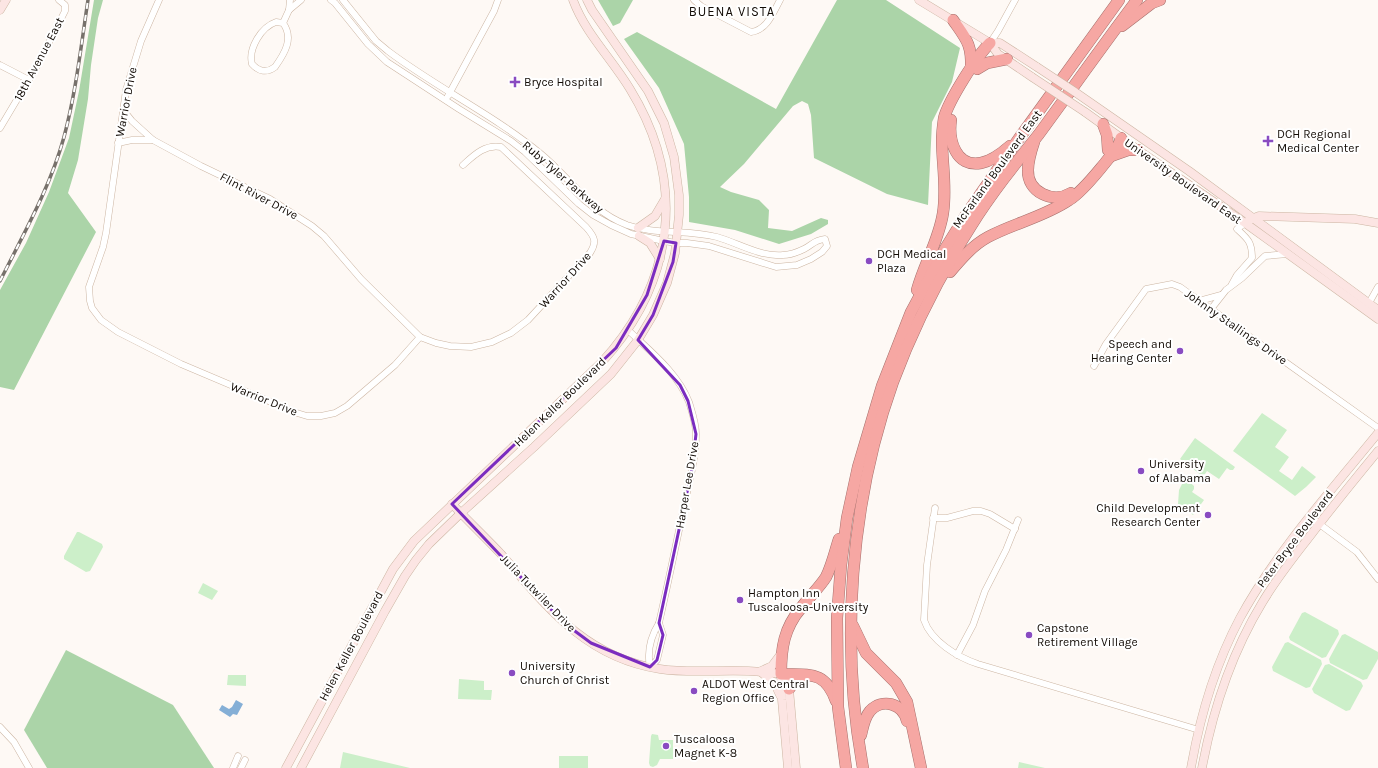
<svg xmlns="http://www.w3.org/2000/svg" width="1378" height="768" viewBox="0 0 1378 768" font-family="Karla,sans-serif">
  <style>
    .green { fill: #ccefc9 }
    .forest { fill: #abd4a8 }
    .water { fill: #85afd6 }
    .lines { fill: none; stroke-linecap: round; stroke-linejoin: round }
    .street-casing { stroke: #ccb5a2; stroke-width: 7 }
    .secondary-casing { stroke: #ccb5a2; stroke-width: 9 }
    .highway-casing { stroke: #a6706c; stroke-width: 12 }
    .street { stroke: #fff; stroke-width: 6 }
    .secondary { stroke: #fce5e3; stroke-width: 8 }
    .highway { stroke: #f6a7a3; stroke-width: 11 }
    .rail-casing { stroke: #77716b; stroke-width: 3.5 }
    .rail { stroke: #fff; stroke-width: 2; stroke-dasharray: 6; stroke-linecap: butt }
    .secondary-bridge-casing { stroke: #ccb5a2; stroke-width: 9; stroke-linecap: butt }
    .secondary-bridge { stroke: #fce5e3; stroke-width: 8 }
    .marked { fill: none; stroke: #7b2cbf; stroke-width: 3; stroke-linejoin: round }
    .poi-dot { fill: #894bc1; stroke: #fff; stroke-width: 1.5 }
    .labels { text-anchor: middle; stroke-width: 4; stroke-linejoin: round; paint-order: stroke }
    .street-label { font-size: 12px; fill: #120b05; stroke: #fff }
    .poi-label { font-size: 12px; fill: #120b05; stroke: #fff; text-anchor: start }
    .neighbourhood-label { font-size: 13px; letter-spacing: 1px; fill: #120b05; stroke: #fff }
  </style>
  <rect width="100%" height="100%" fill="#fef9f5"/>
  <g class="green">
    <polygon points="1262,413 1287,430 1275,447 1289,457 1279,471 1292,480 1302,466 1316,477 1306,487 1295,496 1233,451"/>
    <polygon points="1195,438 1235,467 1233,470 1230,470 1227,468 1219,479 1207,471 1205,474 1201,475 1180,459"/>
    <polygon points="1185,478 1194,486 1194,489 1192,492 1204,500 1193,515 1178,504 1179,490"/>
    <polygon points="77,532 79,532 102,544 103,547 90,571 86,572 64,559 64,556"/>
    <polygon points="203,583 218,591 212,600 198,593"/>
    <polygon points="1305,612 1338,630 1339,634 1326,657 1322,658 1290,640 1289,637 1302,613"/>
    <polygon points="1345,634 1378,652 1378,659 1367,679 1363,680 1330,663 1329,659 1342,635"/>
    <polygon points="1288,642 1321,660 1322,664 1310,687 1306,688 1273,671 1272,667 1285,643"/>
    <polygon points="1329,664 1361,682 1363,686 1350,710 1346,711 1314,693 1312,689 1325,665"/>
    <polygon points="228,675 246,675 246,686 227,685"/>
    <polygon points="459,679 484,681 484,690 492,690 491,700 458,699"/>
    <polygon points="652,734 658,735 659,740 673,740 673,759 660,759 657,765 653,767 650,766 649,763 651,736"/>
    <polygon points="343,752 410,768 340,768"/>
    <rect x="559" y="756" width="29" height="12"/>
    <polygon points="1019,762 1045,768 1018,768"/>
  </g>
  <g class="forest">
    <polygon points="94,0 103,0 98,18 91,65 88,99 78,160 68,193 96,232 14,390 0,387 0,290 26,243 49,192 69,138 79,91"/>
    <polygon points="598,0 633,0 620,23 613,26"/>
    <polygon points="837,0 886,0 960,48 952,82 932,122 928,205 887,194 814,158 811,115 808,104 802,101 793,106 744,164 720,187 731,192 759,200 769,210 768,228 792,231 821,218 828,220 828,224 811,234 779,244 735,230 689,222 689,197 684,144 659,88 624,39 637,32 776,109"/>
    <polygon points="66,650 173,705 214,768 47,768 24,730"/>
  </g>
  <polygon class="water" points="236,700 243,704 237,715 233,714 230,717 219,710 222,705 229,709 232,707"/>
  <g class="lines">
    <defs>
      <g id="street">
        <polyline points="159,0 141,41 126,90 106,233 103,247 89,287 90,301 92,308 101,320 118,332 181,364 297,413 307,416 321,416 335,413 347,406 395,365 420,337"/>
        <path d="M331 0 335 3 368 44 387 62 459 109 511 141 525 152 579 204 593 215 611 225 631 234 664 241 676 243H687L709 246 776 267 797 265 811 259 822 252 827 246 825 239C814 240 812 245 804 249 798 252 789 255 783 255 760 257 738 243 717 237 687 229 656 235 627 225 590 211 570 178 541 154 494 115 437 88 388 51L376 41 343 0"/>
        <path d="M694 0 701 6 751 32C767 30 773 13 780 0"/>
        <polyline points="289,10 301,0"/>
        <path d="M276 22 283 23C294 38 285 53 275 67 267 73 259 72 252 64 248 49 261 27 276 22Z"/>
        <polyline points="283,23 289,10 290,0"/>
        <polyline points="990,43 998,31 1015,0"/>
        <polyline points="0,65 29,80"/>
        <polyline points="448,96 494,11 498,0"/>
        <path d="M124 111 132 121 153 140 201 166 270 199 312 226 324 236 361 279 420 337 436 343 450 346 471 347 492 342 511 333 528 320 590 253C597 242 595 237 586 227L501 147C485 144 474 155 463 165"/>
        <polyline points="0,128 37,66 65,11 65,5 59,0"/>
        <polyline points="118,143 132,140 153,140"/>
        <path d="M1232 284 1237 275 1252 258C1252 242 1248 239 1237 229L1245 223"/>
        <polyline points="1199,301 1221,295"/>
        <polyline points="1369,303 1378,287"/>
        <polyline points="1211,309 1226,290 1242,278 1265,256 1288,254"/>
        <path d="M628 330C650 351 678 373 689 402 692 412 696 423 696 434 696 459 689 483 684 506 676 545 668 584 659 623 651 636 647 652 650 667"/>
        <polyline points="1094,366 1106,344 1146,289 1172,284 1180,287 1378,428"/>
        <path d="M935 508 927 565 924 620C931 641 957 657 978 664L1199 730"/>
        <polyline points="1310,517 1357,552 1378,579"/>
        <polyline points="933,518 947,518 973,511 981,511 990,514 1015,529"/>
        <polyline points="957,655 973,625 985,591 1006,550 1018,520"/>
        <polyline points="650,667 657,660 663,635 659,623"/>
        <polyline points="0,727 14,742 29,768"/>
        <polyline points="233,768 238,756"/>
        <polyline points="241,768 245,760"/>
      </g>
      <g id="secondary">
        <polyline points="919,0 990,43 998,54 1032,77"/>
        <polyline points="0,10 6,0"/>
        <polyline points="990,43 1000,43 1037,67"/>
        <polyline points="1075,92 1189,171 1378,310"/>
        <polyline points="1085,112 1138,150 1245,223 1378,319"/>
        <polyline points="1249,220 1259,216 1355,219 1378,223"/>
        <polyline points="638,228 655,216 665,199"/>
        <polyline points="639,236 650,243 660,259"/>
        <path d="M452 504C468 521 485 537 501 554 547 607 586 658 660 669 679 672 698 671 717 671 739 670 760 671 781 674"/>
        <polyline points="761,671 772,666 781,654"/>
        <polyline points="761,672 775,684 780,695"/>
        <polyline points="781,674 786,677 789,689 796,768"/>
        <polyline points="781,674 782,700 788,768"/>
        <path d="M286 768 393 569 414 541 602 362C675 282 687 182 630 89 612 59 585 33 573 0"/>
        <polyline points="301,768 385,611 405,576 416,560 429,544 461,513 534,447 611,374 638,340 653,315 667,283 675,253 679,215 679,195 674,157 664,123 648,91 592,10 587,0"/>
        <path d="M1191 768C1200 716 1215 665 1240 618 1276 552 1330 492 1378 433"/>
        <path d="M1202 768C1213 709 1231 654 1262 603 1276 579 1293 558 1310 536 1332 507 1355 479 1378 451"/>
      </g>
      <g id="highway">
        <path d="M953 20C966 39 972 44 971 68"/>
        <polyline points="1122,26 1152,3 1160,0"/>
        <polyline points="977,69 987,63 1007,59"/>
        <path d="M951 120C948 140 956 168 981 163 992 161 1002 153 1010 146"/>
        <polyline points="1103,124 1107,135 1108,150"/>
        <path d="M1034 142C1031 151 1028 160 1028 170 1027 192 1053 204 1071 193"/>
        <polyline points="1111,156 1128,150 1138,150"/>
        <path d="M950 272C961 259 973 245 988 237 1014 223 1044 217 1069 200 1082 192 1095 175 1105 163 1111 155 1119 148 1121 138"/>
        <path d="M917 290C924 264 939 240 943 213 947 188 942 164 942 140 942 133 943 125 944 118 949 100 976 57 990 43"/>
        <polyline points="853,626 866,653 896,683 907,702 921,768"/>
        <polyline points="789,689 794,682 803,675"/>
        <path d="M836 701C825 670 809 675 781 674 781 648 784 628 801 608 809 597 819 588 826 577 832 565 835 551 839 539"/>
        <path d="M861 735C863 727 864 718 870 711 882 698 903 703 907 721"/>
        <polyline points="846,768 838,707 837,618 841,565 847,518 858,467 882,386 911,312 945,249 966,215 1020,137 1119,0"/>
        <path d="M863 768C840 643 850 502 893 382 913 328 940 275 971 226 991 194 1015 164 1039 134 1072 89 1104 44 1137 0"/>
      </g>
    </defs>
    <use href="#street" class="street-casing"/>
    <use href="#secondary" class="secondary-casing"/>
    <use href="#highway" class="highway-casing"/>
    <use href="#street" class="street"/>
    <use href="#secondary" class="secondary"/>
    <use href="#highway" class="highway"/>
    <defs>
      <path id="rail" d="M0 281C23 235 50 188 64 137 76 92 81 46 88 0"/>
    </defs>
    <use href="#rail" class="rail-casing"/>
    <use href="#rail" class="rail"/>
    <defs>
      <g id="secondary-bridge">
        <polyline points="1037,67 1075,92"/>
        <polyline points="1032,77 1085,112"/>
      </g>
    </defs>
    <use href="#secondary-bridge" class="secondary-bridge-casing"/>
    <use href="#secondary-bridge" class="secondary-bridge"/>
  </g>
  <path class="marked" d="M664 241 676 243 673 262 653 315 638 340 680 385 688 401 696 434 692 469 659 623 663 635 657 660 650 667 591 643 564 623 452 504 616 348 647 295Z"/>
  <g class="poi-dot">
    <path d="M513 76h4v4h4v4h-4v4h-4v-4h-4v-4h4z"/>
    <path d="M1266 135h4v4h4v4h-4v4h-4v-4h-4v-4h4z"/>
    <circle cx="869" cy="261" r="4"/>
    <circle cx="1180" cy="351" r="4"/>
    <circle cx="1141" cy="471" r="4"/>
    <circle cx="1208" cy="515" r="4"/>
    <circle cx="740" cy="600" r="4"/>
    <circle cx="1029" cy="635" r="4"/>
    <circle cx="512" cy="673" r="4"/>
    <circle cx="694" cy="691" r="4"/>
    <circle cx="666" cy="746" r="4"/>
  </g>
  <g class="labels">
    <g class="street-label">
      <text transform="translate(39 59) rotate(-62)" y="4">18th Avenue East</text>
      <text transform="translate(126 102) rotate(-79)" y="4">Warrior Drive</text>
      <text transform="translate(997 169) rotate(-54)" y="4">McFarland Boulevard East</text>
      <text transform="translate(563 177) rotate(41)" y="4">Ruby Tyler Parkway</text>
      <text transform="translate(1183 181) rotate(35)" y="4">University Boulevard East</text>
      <text transform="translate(259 196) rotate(28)" y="4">Flint River Drive</text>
      <text transform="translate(565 280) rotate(-48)" y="4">Warrior Drive</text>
      <text transform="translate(1236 327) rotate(35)" y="4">Johnny Stallings Drive</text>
      <text transform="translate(264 399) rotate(22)" y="4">Warrior Drive</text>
      <text transform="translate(560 402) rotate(-44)" y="4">Helen Keller Boulevard</text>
      <text transform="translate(687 485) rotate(-80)" y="4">Harper Lee Drive</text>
      <text transform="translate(1295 539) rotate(-53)" y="4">Peter Bryce Boulevard</text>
      <text transform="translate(538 593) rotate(46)" y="4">Julia Tutwiler Drive</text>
      <text transform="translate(351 646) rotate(-62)" y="4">Helen Keller Boulevard</text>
    </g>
    <g class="poi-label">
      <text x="524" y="86">Bryce Hospital</text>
      <text x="1277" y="138">DCH Regional<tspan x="1277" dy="14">Medical Center</tspan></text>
      <text x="877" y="258">DCH Medical<tspan x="877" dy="14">Plaza</tspan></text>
      <text x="1172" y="348" text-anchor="end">Speech and<tspan x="1172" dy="14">Hearing Center</tspan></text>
      <text x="1149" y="468">University<tspan x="1149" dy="14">of Alabama</tspan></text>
      <text x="1200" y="512" text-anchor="end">Child Development<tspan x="1200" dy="14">Research Center</tspan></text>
      <text x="748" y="597">Hampton Inn<tspan x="748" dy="14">Tuscaloosa-University</tspan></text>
      <text x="1037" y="632">Capstone<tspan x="1037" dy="14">Retirement Village</tspan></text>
      <text x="520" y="670">University<tspan x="520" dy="14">Church of Christ</tspan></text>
      <text x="702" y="688">ALDOT West Central<tspan x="702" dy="14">Region Office</tspan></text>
      <text x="674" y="743">Tuscaloosa<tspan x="674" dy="14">Magnet K-8</tspan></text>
    </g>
    <g class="neighbourhood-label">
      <text x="732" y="16">BUENA VISTA</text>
    </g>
  </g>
</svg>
